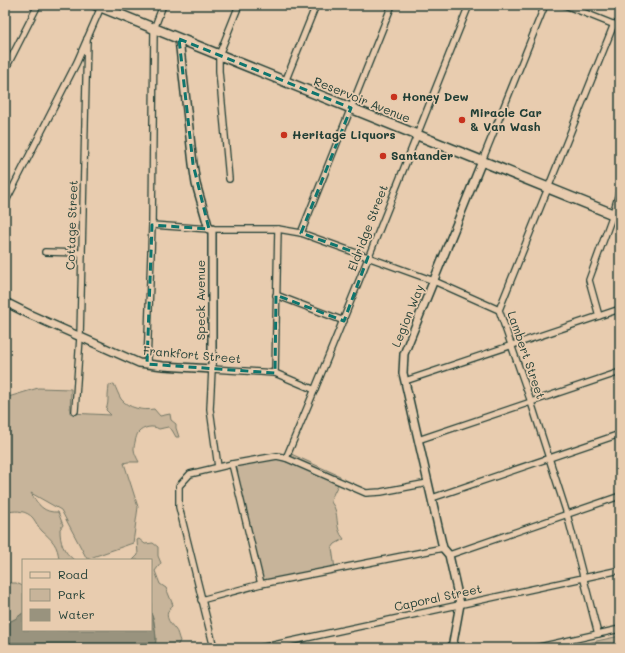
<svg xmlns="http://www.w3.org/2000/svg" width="625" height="653" viewBox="0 0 625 653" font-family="Mali,sans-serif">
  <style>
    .green { fill: #c7b49a; stroke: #737867 }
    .water { fill: #99937e; stroke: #687160 }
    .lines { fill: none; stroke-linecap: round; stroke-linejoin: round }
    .minor-casing { stroke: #1f3d34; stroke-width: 8 }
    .tertiary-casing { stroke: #1f3d34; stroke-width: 10 }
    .primary-casing { stroke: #1f3d34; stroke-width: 12 }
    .motorway-casing { stroke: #1f3d34; stroke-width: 13 }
    .minor { stroke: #e8ccaf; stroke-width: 5.5 }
    .tertiary { stroke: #e8ccaf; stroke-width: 7 }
    .primary { stroke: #e8ccaf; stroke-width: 9 }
    .motorway { stroke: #e8ccaf; stroke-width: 10 }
    .marked { fill: none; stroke: #0f766e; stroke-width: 3; stroke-dasharray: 8 5; stroke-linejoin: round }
    .poi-dot { fill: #c8321e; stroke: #e8ccaf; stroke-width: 1.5 }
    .labels { text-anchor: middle; stroke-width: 3.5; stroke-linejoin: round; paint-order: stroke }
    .poi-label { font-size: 12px; font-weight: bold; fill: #1f3d34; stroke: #e8ccaf; text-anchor: start }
    .street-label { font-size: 12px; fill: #1f3d34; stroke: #e8ccaf }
  </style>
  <rect width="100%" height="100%" fill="#e8ccaf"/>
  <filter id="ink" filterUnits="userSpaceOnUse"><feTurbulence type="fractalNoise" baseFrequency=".025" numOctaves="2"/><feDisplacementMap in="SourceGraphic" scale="8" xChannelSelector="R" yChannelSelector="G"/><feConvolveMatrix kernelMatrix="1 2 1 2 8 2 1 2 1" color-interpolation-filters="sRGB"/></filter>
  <g filter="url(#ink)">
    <g class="green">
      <path d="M114 384C116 388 118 394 121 399 128 408 143 411 154 409L160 416 170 414 171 420 176 424V428L179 437H176L172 430 168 427 159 429C153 425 143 427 138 433 136 436 134 446 134 449 134 453 137 458 139 462H128L124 463 138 507 133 543 87 559 61 510 31 493C38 505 44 513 58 512L63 525 60 529C60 543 63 551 74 560H59C58 545 52 540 42 531 38 527 36 522 33 518 27 511 17 510 9 512L5 502V398L38 388 71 389 70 413 111 415 106 410C108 404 108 402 108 396 108 392 109 389 109 385Z"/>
      <path d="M289 453 340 476C340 485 332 493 331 502 341 514 333 527 344 539L335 544 332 548 335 569 263 584 234 466 274 454Z"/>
      <path d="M139 539 145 544 153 543 158 547V556L161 563 155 571 160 584 166 588 173 605C163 614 168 621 175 629 178 632 178 637 180 641L177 646V648H155L156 638 154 621 151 613V560H133L138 555 137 540Z"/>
      <polygon points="5,583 16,583 23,586 23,613 15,619 5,624"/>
      <polygon points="620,636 620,648 564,648"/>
    </g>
    <path class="water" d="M23 613V630H151V613C155 625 157 636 155 648H5V624L15 619Z"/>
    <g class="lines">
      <defs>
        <g id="minor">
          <polyline points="565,5 620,27"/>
          <polyline points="5,70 38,5"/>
          <polyline points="285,82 316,5"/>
          <polyline points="482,161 545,5"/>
          <polyline points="229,179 219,71 219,55 239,5"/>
          <polyline points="5,203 77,62 101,7"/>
          <polyline points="152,225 209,229 278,229 301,233 434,281 499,310"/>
          <polyline points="301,233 392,5"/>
          <polyline points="45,252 82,253"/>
          <polyline points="276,295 344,321"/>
          <polyline points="599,316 589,280 613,214 620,189"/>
          <polyline points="147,364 152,225 154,29 163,5"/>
          <polyline points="275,373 278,229"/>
          <polyline points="405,381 620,309"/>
          <polyline points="75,411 80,337 87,39"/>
          <polyline points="418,440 620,372"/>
          <path d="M286 458C350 308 408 156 469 5"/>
          <polyline points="232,464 261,584"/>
          <polyline points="218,467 210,409 212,369 275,373 315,390"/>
          <polyline points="432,498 620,434"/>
          <polyline points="449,555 620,496"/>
          <polyline points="201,600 261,584 443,548"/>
          <polyline points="598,634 567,514 531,402 499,310 614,24"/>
          <polyline points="214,648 179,507 179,486 190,474 232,464 260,459 277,456 286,458 366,493 381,492 428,483"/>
          <polyline points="260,648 620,570"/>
          <polyline points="535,648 620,629"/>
        </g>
        <g id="tertiary">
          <polyline points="179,39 193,164 196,184 209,229"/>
          <polyline points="5,302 31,315 139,363 163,366 212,369 212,229"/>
          <polyline points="452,648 460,604 449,555 443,548 403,373 404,354 482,161"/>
        </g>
        <polyline id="primary" points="96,5 620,217"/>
        <polyline id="motorway" points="99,5 101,7"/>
      </defs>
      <use href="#minor" class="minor-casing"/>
      <use href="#tertiary" class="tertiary-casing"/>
      <use href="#primary" class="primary-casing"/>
      <use href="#motorway" class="motorway-casing"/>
      <use href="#minor" class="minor"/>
      <use href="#tertiary" class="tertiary"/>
      <use href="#primary" class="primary"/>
      <use href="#motorway" class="motorway"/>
    </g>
  </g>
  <path class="marked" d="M179 39 351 108 301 233 368 257 344 321 276 295 275 373 147 364 152 225 209 229 193 164Z"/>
  <g class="poi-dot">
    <circle cx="394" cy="97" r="4"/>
    <circle cx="462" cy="120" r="4"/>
    <circle cx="284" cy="135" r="4"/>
    <circle cx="383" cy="156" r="4"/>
  </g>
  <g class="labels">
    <g class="poi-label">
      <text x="402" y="101">Honey Dew</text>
      <text x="470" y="117">Miracle Car<tspan x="470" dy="14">&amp; Van Wash</tspan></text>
      <text x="292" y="139">Heritage Liquors</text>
      <text x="391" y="160">Santander</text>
    </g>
    <g class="street-label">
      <text transform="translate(362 100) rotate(22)" y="4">Reservoir Avenue</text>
      <text transform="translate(72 225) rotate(-88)" y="4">Cottage Street</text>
      <text transform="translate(368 228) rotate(-69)" y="4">Eldridge Street</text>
      <text transform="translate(201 300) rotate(-90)" y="4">Speck Avenue</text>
      <text transform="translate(408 316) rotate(-68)" y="4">Legion Way</text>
      <text transform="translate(192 355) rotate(5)" y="4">Frankfort Street</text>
      <text transform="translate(526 355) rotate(71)" y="4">Lambert Street</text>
      <text transform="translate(438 598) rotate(-12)" y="4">Caporal Street</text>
    </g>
  </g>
  <rect width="625" height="653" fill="none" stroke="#e8ccaf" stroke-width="20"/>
  <rect x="10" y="10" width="605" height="633" fill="none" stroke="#1f3d34" stroke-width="1.5" filter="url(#ink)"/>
  <rect x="22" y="559" width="130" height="72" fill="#e8ccaf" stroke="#98937e"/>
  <rect x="30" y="572" width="20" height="6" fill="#e8ccaf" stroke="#98937e"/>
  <text x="58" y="579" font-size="12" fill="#1f3d34">Road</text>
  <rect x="30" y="589" width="20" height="12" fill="#c7b49a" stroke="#98937e"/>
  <text x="58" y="599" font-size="12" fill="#1f3d34">Park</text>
  <rect x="30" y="609" width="20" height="12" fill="#99937e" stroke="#98937e"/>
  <text x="58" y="619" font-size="12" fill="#1f3d34">Water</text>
</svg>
